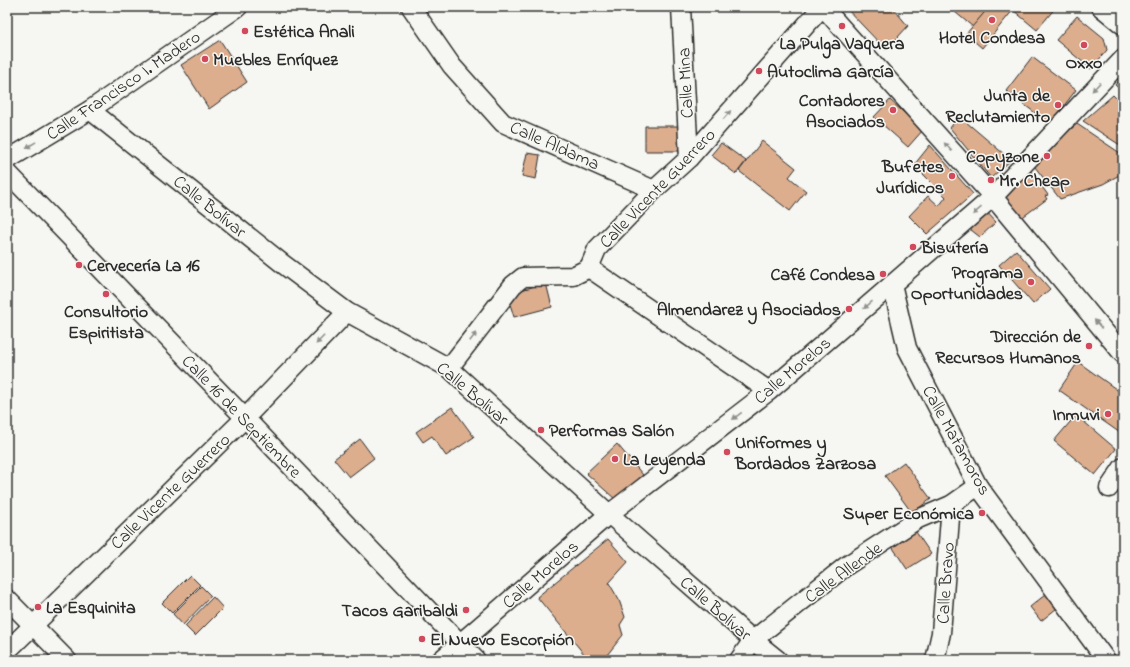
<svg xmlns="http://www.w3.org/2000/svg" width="1130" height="667" viewBox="0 0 1130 667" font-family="'Indie Flower',sans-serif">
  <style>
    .building { fill: #dcae8e; stroke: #2b2b2b }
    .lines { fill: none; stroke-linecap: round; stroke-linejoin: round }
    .minor-casing { stroke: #2b2b2b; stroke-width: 21 }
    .minor { stroke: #f6f6f2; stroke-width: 18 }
    .oneway { fill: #90908e }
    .poi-dot { fill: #d1495b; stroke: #f6f6f2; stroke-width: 1.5 }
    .labels { text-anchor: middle; stroke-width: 3; stroke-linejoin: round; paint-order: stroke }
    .poi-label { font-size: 18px; font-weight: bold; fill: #2b2b2b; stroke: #f6f6f2; text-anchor: start }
    .street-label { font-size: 18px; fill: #2b2b2b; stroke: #f6f6f2 }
  </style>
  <rect width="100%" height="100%" fill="#f6f6f2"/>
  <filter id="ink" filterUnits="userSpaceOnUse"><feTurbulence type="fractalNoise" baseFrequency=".025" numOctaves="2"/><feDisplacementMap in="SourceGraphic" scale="8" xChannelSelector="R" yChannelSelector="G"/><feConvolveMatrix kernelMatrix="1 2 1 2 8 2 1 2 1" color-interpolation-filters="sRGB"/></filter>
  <g filter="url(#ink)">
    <g class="building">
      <polygon points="845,7 892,7 908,26 886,50"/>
      <polygon points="949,7 989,7 973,27"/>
      <polygon points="989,7 1056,7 1037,30 1013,10 982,48 966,34"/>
      <polygon points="1077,16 1104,38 1107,50 1091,69 1056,40"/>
      <polygon points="220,40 247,82 209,109 181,65"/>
      <polygon points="1032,57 1076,90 1050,124 1006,91"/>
      <polygon points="1123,76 1123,92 1115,85"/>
      <polygon points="1113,95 1123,105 1123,147 1083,121"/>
      <polygon points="890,100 923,130 908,147 874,117"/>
      <polygon points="959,116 1011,160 991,178 950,128"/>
      <polygon points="1077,124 1123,155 1123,173 1103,184 1060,199 1031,162"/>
      <polygon points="645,126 681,126 682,151 645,151"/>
      <polygon points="762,141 796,168 789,177 806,191 790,211 739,171"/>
      <polygon points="721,143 746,161 736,174 711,155"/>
      <polygon points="930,145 973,194 927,234 909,216 928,196 939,206 946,197 914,165"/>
      <polygon points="527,153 540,155 536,179 522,176"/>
      <polygon points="1029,169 1048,195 1045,196 1047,199 1020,219 1001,196"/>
      <polygon points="984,209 996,222 980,237 966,226"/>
      <polygon points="1016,250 1050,289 1033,304 999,265"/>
      <polygon points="546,283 552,307 514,317 507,294"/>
      <polygon points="1078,362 1123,394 1123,435 1059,390"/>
      <polygon points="452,407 474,437 446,456 432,436 423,442 416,432"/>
      <polygon points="1076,415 1116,449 1095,475 1054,441"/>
      <polygon points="360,439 374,458 349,477 334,459"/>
      <polygon points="617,444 643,475 615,499 586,473"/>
      <polygon points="904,462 931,499 912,513 885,476"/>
      <polygon points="914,529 931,554 907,569 891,545"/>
      <polygon points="608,539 628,562 609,583 619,600 625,617 620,625 623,635 603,660 589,660 537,597"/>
      <polygon points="190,575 200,585 172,613 162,603"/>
      <polygon points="201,586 211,596 183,625 173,614"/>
      <polygon points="1051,590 1062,604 1041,621 1030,607"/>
      <polygon points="213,597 223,608 195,636 185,626"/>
    </g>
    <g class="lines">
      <defs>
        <g id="minor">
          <polyline points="411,7 452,66 503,123 654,190"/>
          <polyline points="681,7 689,158"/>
          <polyline points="823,7 993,197 1123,354"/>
          <polyline points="1101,7 1123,25"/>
          <polyline points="90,110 283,264 347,312 449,368 609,514 753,640 778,660"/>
          <polyline points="7,160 90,110 238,7"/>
          <polyline points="7,172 245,418 476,660"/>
          <polyline points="589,268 769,391"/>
          <polyline points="892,284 907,348 978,486 1106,660"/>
          <polyline points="449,368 513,285 523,277 573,276 589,268 597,249 654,190 689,158 822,7"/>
          <polyline points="1109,488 1123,467"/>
          <polyline points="7,599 67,660"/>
          <polyline points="7,651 245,418 347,312"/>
          <polyline points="441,660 609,514 769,391 993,197 1123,59"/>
          <polyline points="739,660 753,640 846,566 918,519 951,505 978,486"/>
          <polyline points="935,660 941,633 951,505"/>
        </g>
      </defs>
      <use href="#minor" class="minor-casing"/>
      <use href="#minor" class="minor"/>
    </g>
    <defs><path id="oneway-solid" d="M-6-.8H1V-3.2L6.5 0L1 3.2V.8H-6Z"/></defs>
    <g class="oneway">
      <use href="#oneway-solid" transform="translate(1096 87) rotate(133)"/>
      <use href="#oneway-solid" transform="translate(727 115) rotate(-49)"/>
      <use href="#oneway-solid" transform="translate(31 145) rotate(149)"/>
      <use href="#oneway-solid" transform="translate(948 147) rotate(-132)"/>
      <use href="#oneway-solid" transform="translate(977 211) rotate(139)"/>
      <use href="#oneway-solid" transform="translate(868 305) rotate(139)"/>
      <use href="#oneway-solid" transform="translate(1098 324) rotate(-130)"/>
      <use href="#oneway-solid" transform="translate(473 337) rotate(-53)"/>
      <use href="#oneway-solid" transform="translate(320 340) rotate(134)"/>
      <use href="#oneway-solid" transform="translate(737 416) rotate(143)"/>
    </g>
  </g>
  <g class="poi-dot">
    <circle cx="992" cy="20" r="4"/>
    <circle cx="842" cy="26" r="4"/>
    <circle cx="245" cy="31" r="4"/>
    <circle cx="1084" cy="45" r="4"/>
    <circle cx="205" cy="59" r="4"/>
    <circle cx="759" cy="71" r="4"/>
    <circle cx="1058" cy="105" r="4"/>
    <circle cx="893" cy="110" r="4"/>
    <circle cx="1047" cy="156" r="4"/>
    <circle cx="952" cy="176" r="4"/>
    <circle cx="991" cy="180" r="4"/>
    <circle cx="913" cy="247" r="4"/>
    <circle cx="79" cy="265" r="4"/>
    <circle cx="883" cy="274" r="4"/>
    <circle cx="1031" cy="282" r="4"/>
    <circle cx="106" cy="294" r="4"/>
    <circle cx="849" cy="309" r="4"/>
    <circle cx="1089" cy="346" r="4"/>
    <circle cx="1108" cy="414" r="4"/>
    <circle cx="541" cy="430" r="4"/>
    <circle cx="727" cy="452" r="4"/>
    <circle cx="615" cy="459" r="4"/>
    <circle cx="982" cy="513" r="4"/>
    <circle cx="38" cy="607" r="4"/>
    <circle cx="466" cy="610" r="4"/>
    <circle cx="422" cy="639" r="4"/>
  </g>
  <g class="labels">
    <g class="poi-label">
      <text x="253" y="37">Estética Anali</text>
      <text x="992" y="43" text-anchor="middle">Hotel Condesa</text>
      <text x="842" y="49" text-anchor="middle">La Pulga Vaquera</text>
      <text x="213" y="65">Muebles Enríquez</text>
      <text x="1084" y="68" text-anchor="middle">Oxxo</text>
      <text x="767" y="77">Autoclima García</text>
      <text x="1050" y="101" text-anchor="end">Junta de<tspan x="1050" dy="21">Reclutamiento</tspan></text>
      <text x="885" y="106" text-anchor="end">Contadores<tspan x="885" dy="21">Asociados</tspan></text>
      <text x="1039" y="162" text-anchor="end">Copyzone</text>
      <text x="944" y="172" text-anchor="end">Bufetes<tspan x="944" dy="21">Jurídicos</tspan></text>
      <text x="999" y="186">Mr. Cheap</text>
      <text x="921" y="253">Bisutería</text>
      <text x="87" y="271">Cervecería La 16</text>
      <text x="1023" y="278" text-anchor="end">Programa<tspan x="1023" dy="21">Oportunidades</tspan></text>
      <text x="875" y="280" text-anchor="end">Café Condesa</text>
      <text x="841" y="315" text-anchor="end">Almendarez y Asociados</text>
      <text x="106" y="317" text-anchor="middle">Consultorio<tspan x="106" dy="21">Espiritista</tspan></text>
      <text x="1081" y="342" text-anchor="end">Dirección de<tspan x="1081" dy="21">Recursos Humanos</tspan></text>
      <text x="1100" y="420" text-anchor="end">Inmuvi</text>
      <text x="549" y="436">Performas Salón</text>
      <text x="735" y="448">Uniformes y<tspan x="735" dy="21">Bordados Zarzosa</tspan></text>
      <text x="623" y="465">La Leyenda</text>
      <text x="974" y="519" text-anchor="end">Super Económica</text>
      <text x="46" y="613">La Esquinita</text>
      <text x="458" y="616" text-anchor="end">Tacos Garibaldi</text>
      <text x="430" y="645">El Nuevo Escorpión</text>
    </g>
    <g class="street-label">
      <text transform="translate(685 83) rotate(-93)" y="6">Calle Mina</text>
      <text transform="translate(123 85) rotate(-34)" y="6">Calle Francisco I. Madero</text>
      <text transform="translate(555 145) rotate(24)" y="6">Calle Aldama</text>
      <text transform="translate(657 188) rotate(-46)" y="6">Calle Vicente Guerrero</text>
      <text transform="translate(210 206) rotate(39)" y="6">Calle Bolívar</text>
      <text transform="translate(792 370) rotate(-40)" y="6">Calle Morelos</text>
      <text transform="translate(473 393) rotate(40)" y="6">Calle Bolívar</text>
      <text transform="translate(242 416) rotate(46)" y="6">Calle 16 de Septiembre</text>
      <text transform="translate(957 440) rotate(61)" y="6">Calle Matamoros</text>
      <text transform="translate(170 491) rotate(-44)" y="6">Calle Vicente Guerrero</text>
      <text transform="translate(843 572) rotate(-36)" y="6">Calle Allende</text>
      <text transform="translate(540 574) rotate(-41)" y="6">Calle Morelos</text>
      <text transform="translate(945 583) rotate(-86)" y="6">Calle Bravo</text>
      <text transform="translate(716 608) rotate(41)" y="6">Calle Bolívar</text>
    </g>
  </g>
  <rect width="1130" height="667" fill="none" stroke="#f6f6f2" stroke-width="24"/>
  <rect x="12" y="12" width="1106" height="643" fill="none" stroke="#2b2b2b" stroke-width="1.5" filter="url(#ink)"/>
</svg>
